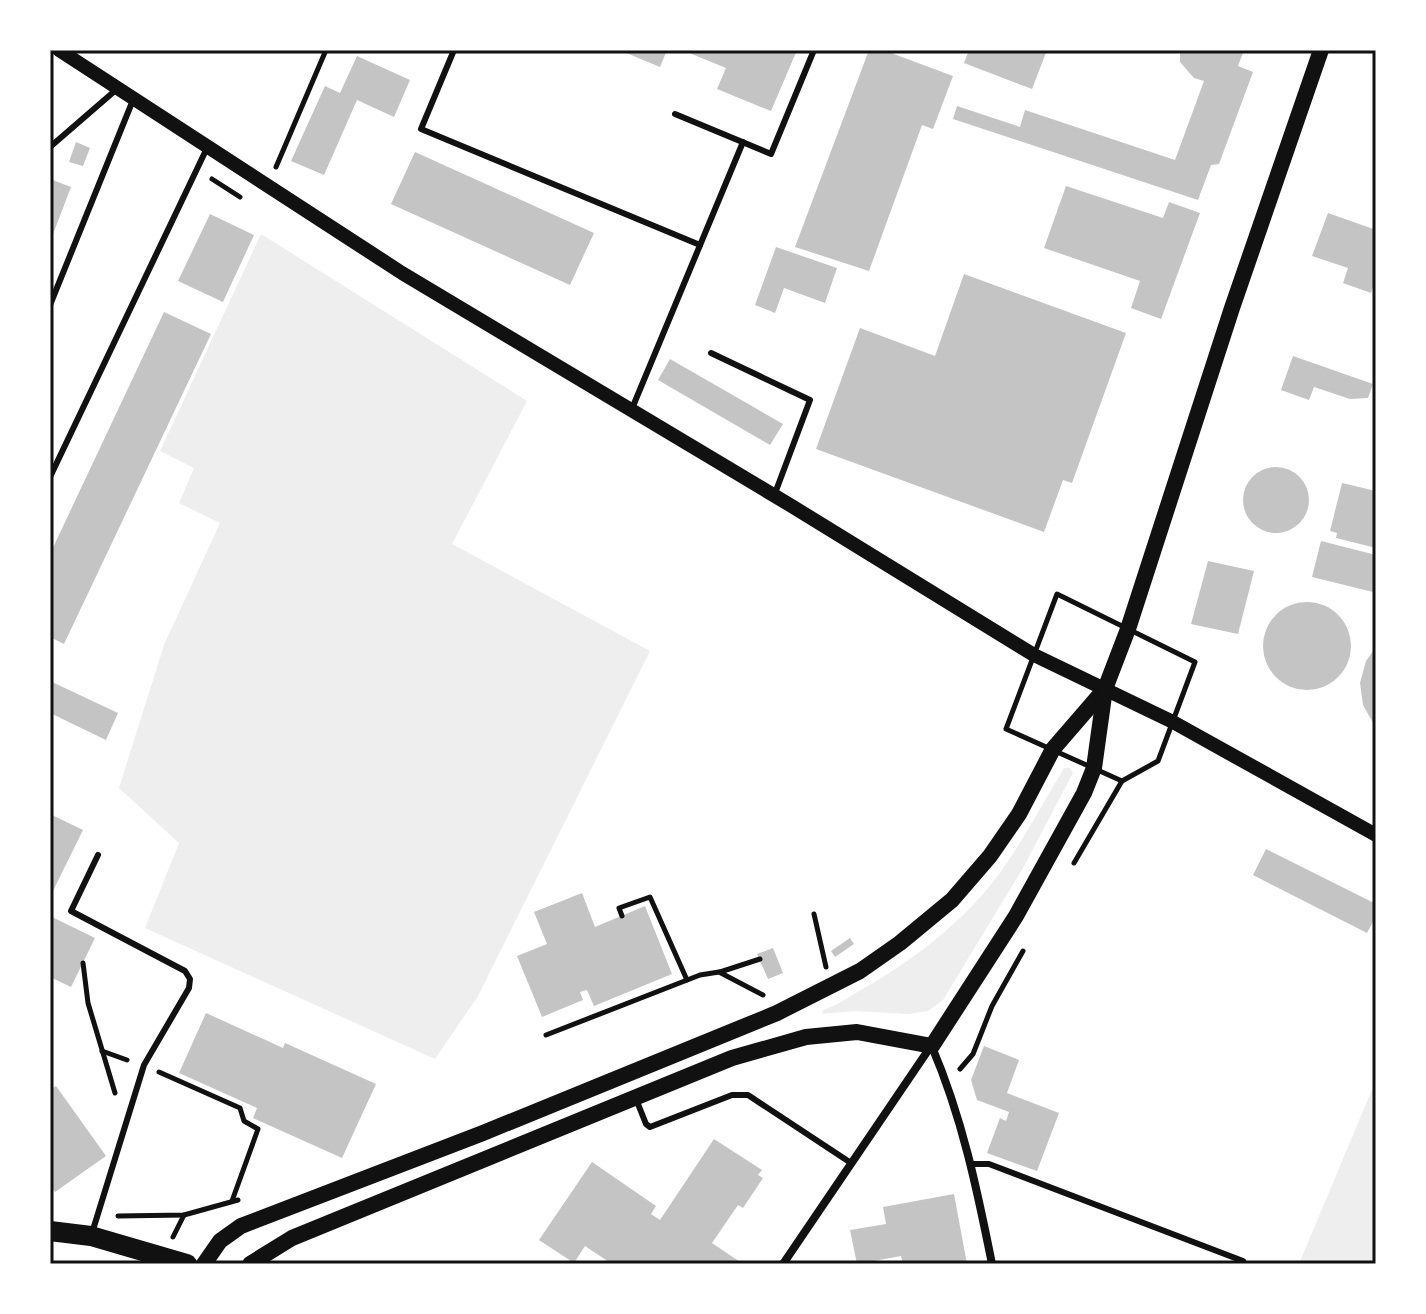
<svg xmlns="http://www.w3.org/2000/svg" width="1426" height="1314" viewBox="0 0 1426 1314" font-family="'Alegreya Sans',sans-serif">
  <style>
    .green { fill: #eee }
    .building { fill: #c4c4c4 }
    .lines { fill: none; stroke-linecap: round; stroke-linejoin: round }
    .path { stroke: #111; stroke-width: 5 }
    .service { stroke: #111; stroke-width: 6 }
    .minor { stroke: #111; stroke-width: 8 }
    .tertiary { stroke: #111; stroke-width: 14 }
    .secondary { stroke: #111; stroke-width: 16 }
    .primary { stroke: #111; stroke-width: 20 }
    .neatline { fill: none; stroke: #111; stroke-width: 3 }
  </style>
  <rect width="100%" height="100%" fill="#fff"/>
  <g class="green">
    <polygon points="261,234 527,401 452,544 650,651 478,996 435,1059 145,928 179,843 119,788 164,645 220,523 179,503 194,468 160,451"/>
    <path d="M1064 768H1070L1073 773 1023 868 943 1000 928 1011 909 1014 855 1011 822 1014 823 1010C838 1005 852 995 866 987 912 961 960 924 993 882 1020 847 1041 806 1064 768Z"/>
    <polygon points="1376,1080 1376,1264 1299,1264"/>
  </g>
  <g class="building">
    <polygon points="619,50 667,50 660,67"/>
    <polygon points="682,50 797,50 771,111 717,89 726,68"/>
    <polygon points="869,50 883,50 953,76 933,129 922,125 869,271 795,247"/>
    <polygon points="969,50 1047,50 1032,89 964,63"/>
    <polygon points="1180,50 1244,50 1238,66 1253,72 1219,164 1211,165 1198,200 953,119 957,106 1020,127 1025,110 1175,160 1204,81 1194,78 1180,62"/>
    <polygon points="357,56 410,80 394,117 357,100 324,175 291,161 325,86 340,93"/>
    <polygon points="76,142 90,148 83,166 69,162"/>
    <polygon points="415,152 594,233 570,285 391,204"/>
    <polygon points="50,179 71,187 50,242"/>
    <polygon points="1066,186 1163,218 1169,202 1200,213 1161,319 1131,308 1140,281 1044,248"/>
    <polygon points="1328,213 1376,230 1376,278 1371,293 1343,283 1348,268 1312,256"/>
    <polygon points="210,214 254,235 223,302 178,281"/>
    <polygon points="776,247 837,268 825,303 784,288 775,313 755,305"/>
    <polygon points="964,274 1126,333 1072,483 1063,480 1044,532 816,449 860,328 935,356"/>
    <polygon points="164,312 211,334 64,644 50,637 50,554"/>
    <polygon points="1293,356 1373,384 1368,398 1350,399 1314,387 1309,400 1281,390"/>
    <polygon points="670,359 783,424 770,445 658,380"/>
    <circle cx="1276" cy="500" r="33"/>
    <polygon points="1342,483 1376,491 1376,548 1336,538 1337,533 1330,531"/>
    <polygon points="1321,541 1376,555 1376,579 1373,592 1312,577"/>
    <polygon points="1208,561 1254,571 1238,634 1191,624"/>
    <circle cx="1307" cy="646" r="44"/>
    <polygon points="1376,647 1376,728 1363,705 1360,683 1366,661"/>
    <polygon points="50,681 118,713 106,740 50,713"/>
    <polygon points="50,814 83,830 50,897"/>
    <polygon points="1266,849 1376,904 1376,916 1367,933 1253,875"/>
    <polygon points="582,893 595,927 645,906 672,974 594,1006 587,990 580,992 583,1000 542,1017 517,956 547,944 534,912"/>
    <polygon points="50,916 95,938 71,987 50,977"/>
    <polygon points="850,938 854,944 835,957 831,951"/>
    <polygon points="773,948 783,973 768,979 757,954"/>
    <polygon points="206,1013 283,1048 285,1043 376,1084 342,1158 253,1118 257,1108 179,1073"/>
    <polygon points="984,1046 1019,1060 1007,1093 1059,1113 1037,1171 987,1153 1000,1118 1006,1121 1009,1112 977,1100 971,1080"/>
    <polygon points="56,1086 106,1156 55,1192 50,1185 50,1090"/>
    <polygon points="714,1139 762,1170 758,1175 763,1178 743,1208 738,1205 712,1243 743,1264 612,1264 585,1246 574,1263 539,1240 592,1162 656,1206 651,1214 660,1220"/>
    <polygon points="954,1194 967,1264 903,1264 901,1256 857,1264 850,1230 886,1224 883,1207"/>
  </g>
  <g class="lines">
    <g class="path">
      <polyline points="276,167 326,50"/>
      <polyline points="212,179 240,197"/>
      <polygon points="1057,594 1195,662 1158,761 1122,781 1006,729"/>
      <polyline points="1074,863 1122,781"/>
      <polyline points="814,914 826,967"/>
      <polyline points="622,916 619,908 650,897 687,980"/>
      <polyline points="83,963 88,1003 115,1093"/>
      <polyline points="720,972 760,959"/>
      <polyline points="546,1035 700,975 719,972 763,995"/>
      <polyline points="102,1051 127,1060"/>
      <polyline points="960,1069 973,1054 992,1006 1023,951"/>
      <polyline points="159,1072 240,1108 244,1121 258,1129 232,1201"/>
      <polyline points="118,1216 184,1215 238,1200"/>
      <polyline points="173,1237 184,1215"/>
    </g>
    <g class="service">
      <polyline points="454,50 421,129 700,245"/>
      <polyline points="675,114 771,154 814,50"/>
      <polyline points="50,147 117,89"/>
      <polyline points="50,305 133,100"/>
      <polyline points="711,353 810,400 774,496"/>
      <polyline points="631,411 743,142"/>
      <polyline points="50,477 207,148"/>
      <polyline points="636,1099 646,1124 650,1127 732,1095 748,1095 851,1163"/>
      <polyline points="972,1164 989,1164 1243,1261"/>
      <polyline points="92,1233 144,1065 189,988 190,979 185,971 71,911 98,855"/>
    </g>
    <g class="minor">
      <path d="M932 1047C962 1117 977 1189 992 1264"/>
      <polyline points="783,1264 931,1046"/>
    </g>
    <polyline class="tertiary" points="59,50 402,273 790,505 1034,655 1173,722 1376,835"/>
    <g class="secondary">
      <polyline points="204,1264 220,1241 241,1226 483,1133 777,1013 860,971 900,943 952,900 990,856 1019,814 1053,749 1104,690"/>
      <polyline points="250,1264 292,1238 732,1058 806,1037 857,1032 932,1046 1016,916 1084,793 1094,768 1105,689 1128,629 1232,308 1321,50"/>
    </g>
    <polyline class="primary" points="50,1231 91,1236 187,1264"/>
  </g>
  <rect width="1426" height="1314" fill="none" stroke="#ffffff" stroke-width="104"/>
  <rect x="52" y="52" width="1322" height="1210" class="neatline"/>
</svg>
